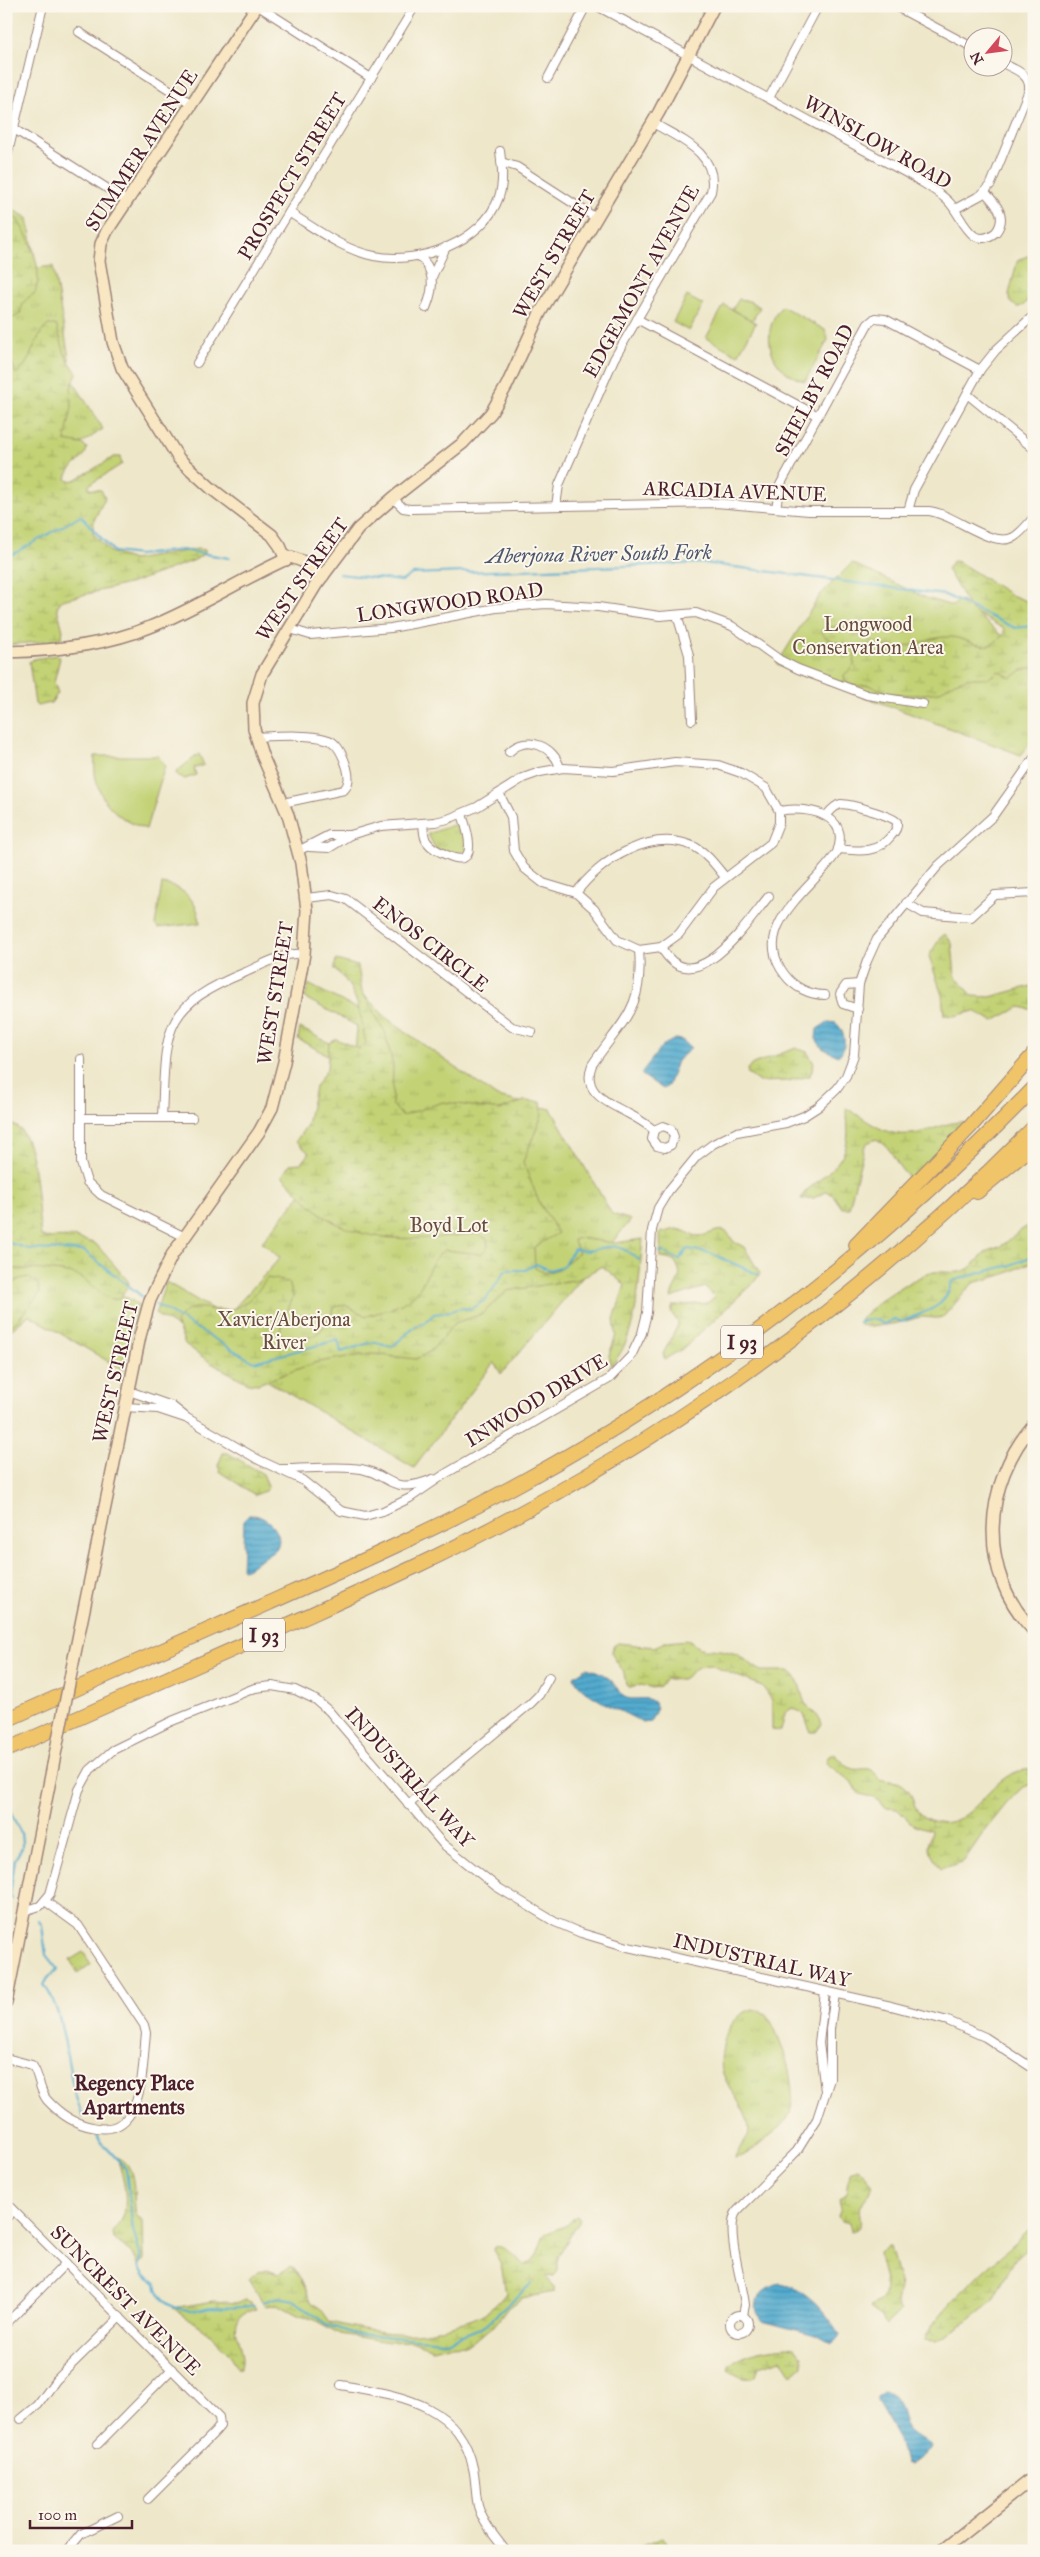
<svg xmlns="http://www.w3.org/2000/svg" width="1040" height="2557" viewBox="0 0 1040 2557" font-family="'IM FELL Great Primer',serif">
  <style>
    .grass { fill: url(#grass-tufts); stroke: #867850 }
    .wetland { fill: url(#wetland-marsh); stroke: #867850 }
    .garden { fill: #c2d274; stroke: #867850 }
    .water { fill: url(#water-rules); stroke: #4e657d }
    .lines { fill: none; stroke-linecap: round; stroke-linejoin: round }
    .stream { stroke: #52abcf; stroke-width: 2 }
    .street-casing { stroke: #9c837a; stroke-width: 10 }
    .secondary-casing { stroke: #9c837a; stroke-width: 14 }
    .highway-casing { stroke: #9c837a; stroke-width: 16 }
    .street { stroke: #fff; stroke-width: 8 }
    .secondary { stroke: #f9e7c3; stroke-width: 11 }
    .highway { stroke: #f0c469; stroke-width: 14 }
    .secondary-bridge-casing { stroke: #9c837a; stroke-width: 14; stroke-linecap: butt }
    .secondary-bridge { stroke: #f9e7c3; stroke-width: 11 }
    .labels { text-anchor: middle; stroke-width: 4; stroke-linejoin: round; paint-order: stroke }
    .shield { fill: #fbf7ec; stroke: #7f6065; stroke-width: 1 }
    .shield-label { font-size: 19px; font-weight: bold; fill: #4a1f2b }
    .street-label { font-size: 20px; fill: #4a1f2b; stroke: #fbf7ec }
    .park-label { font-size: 20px; fill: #684c3d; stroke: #fbf7ec }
    .water-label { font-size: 21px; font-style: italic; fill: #4d576d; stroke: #fbf7ec }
    .neighbourhood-label { font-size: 21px; font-weight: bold; fill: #4a1f2b; stroke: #fbf7ec }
  </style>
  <defs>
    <pattern id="grass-tufts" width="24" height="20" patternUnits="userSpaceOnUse" patternTransform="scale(1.25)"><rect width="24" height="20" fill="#c2d274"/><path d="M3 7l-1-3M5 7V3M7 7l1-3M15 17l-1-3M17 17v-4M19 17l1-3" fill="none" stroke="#a8b465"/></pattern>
    <pattern id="wetland-marsh" width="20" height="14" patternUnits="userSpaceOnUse" patternTransform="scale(1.25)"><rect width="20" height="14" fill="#c2d274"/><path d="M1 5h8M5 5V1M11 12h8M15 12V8" fill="none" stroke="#a8b465"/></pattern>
    <pattern id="water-rules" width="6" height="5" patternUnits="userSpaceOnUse" patternTransform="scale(1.25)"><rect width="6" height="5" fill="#52abcf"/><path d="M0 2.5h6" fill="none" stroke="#468ba8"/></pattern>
  </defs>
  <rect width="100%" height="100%" fill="#fbf7ec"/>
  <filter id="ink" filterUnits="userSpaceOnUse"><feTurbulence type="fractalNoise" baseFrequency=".02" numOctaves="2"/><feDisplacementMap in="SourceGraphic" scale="10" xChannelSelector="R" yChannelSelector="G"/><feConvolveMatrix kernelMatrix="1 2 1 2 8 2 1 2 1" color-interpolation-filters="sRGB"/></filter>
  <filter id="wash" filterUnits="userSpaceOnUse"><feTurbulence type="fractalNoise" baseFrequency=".0096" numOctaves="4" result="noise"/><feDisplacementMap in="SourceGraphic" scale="20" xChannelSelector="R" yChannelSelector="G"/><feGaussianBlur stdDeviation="1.12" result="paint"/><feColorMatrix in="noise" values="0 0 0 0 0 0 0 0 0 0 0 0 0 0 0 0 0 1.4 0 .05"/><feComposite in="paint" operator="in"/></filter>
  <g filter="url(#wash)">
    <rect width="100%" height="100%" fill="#eee7ca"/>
    <g class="grass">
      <polygon points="6,206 28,218 36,268 53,266 73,381 103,429 56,461 6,532"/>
      <polygon points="739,299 749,301 760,307 752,321 732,310"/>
      <polygon points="852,563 926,598 952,606 961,600 1034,664 1034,739 1021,755 777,664 820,595"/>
      <polygon points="199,754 204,765 194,768 196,775 185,779 177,775 176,772"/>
      <polygon points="459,823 465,838 466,851 461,857 435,848 428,834"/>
      <polygon points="308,984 359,1010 363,994 389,1020 497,1097 551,1109 612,1214 631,1220 501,1374 494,1362 414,1468 155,1314 166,1282 226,1317 280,1258 262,1242 301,1194 353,1069 298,1039 300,1028 355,1056 357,1026 305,998"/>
      <polygon points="6,1239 65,1263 138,1304 123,1370 29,1315 6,1334"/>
      <polygon points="83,1952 91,1964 78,1973 70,1960"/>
      <path d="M753 2009 767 2014C781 2038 798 2084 790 2113 786 2125 775 2131 767 2138 757 2147 748 2155 735 2158 737 2147 750 2142 749 2128 747 2109 731 2094 724 2076 717 2061 724 2031 736 2018 740 2014 747 2011 753 2009Z"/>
    </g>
    <g class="wetland">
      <path d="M15 217C30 237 44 268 35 293 24 300 23 302 20 314L13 318 6 317V223Z"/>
      <path d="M1034 254C1034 267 1036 307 1017 307L1010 302 1009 294 1017 262 1019 259Z"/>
      <path d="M48 325H56L66 357 77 373 71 388 72 407 65 441 82 444 87 448C85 462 67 466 66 479L69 481 75 480 114 457H120L122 464 89 485V489L101 490 105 498 94 520 93 533 110 552 133 560 198 549 205 550V553L195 560 132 583 62 600 57 607 63 631 60 640 6 645V347L16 374C32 364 33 338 48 325Z"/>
      <path d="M953 561 959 562 1011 595 1034 604V667L1022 670 1011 678 999 671 989 678H967L955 682 939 692 914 695 890 694 869 685 856 686 845 682 844 675 854 666 855 650 826 638 821 631 825 628C858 622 862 642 889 647 908 651 929 636 949 637 971 637 985 659 1004 633V629L971 610 947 569Z"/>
      <polygon points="56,655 60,658 54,682 58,693 51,703 37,706 35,704 29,662 34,659"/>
      <polygon points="945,934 952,943 955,976 973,996 990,997 1031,986 1034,987 1034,1010 1020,1007 993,1021 974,1011 955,1016 944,1015 942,995 929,956 940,938"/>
      <path d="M336 960 358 966 362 992 385 1032 393 1066 392 1104 402 1116 443 1102 500 1110 524 1101 541 1102 542 1115 523 1162 539 1202 558 1233 534 1247 535 1268 545 1273 559 1269 579 1252 573 1240 579 1238 614 1243 643 1239C638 1281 640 1333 611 1366L609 1355 616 1335 614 1319 625 1285 602 1266 579 1279 507 1291 482 1314 455 1323 431 1351 416 1359 372 1354 341 1358 314 1363 258 1384 248 1383 211 1363 185 1344 176 1323C190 1299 203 1311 225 1310 244 1309 258 1292 267 1278L289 1282 293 1297 279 1333C291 1341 309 1341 320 1331 326 1326 331 1314 335 1307L345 1305 366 1316C385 1311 410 1305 421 1286 429 1271 430 1262 444 1250L481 1254 488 1247 487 1239 477 1234C428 1238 372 1247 327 1218 311 1208 296 1189 282 1176L290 1164 301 1163 309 1153 296 1141 307 1125 315 1087 327 1069 329 1043 336 1039 359 1049 366 1044C361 1017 357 986 334 969Z"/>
      <polygon points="796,1048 807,1052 814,1063 810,1076 787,1081 759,1082 748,1074 747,1069 753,1064"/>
      <path d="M846 1108C874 1124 890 1142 926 1131 937 1128 952 1121 964 1122L927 1163 910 1177C895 1169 895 1147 876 1139L867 1143 864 1148 849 1208H842L833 1195 827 1191 814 1198 801 1199C803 1192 811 1187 817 1182 847 1157 851 1147 846 1108Z"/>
      <path d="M6 1121C11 1124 16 1126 20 1129 37 1149 37 1209 41 1236L46 1238 74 1237 96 1244 128 1281 129 1285 119 1299C103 1302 90 1280 76 1275 66 1271 17 1267 6 1270Z"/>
      <path d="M1034 1224V1261L1005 1274 973 1283 943 1317C934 1320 924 1315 916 1318 905 1322 870 1330 859 1324 863 1308 917 1275 934 1272 946 1271 957 1275 968 1269 975 1265 979 1258 985 1253 989 1250 994 1249 999 1247 1012 1240 1019 1228 1034 1224Z"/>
      <path d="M676 1229C684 1229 691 1236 699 1236 709 1236 717 1227 727 1232L734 1242 744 1247 760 1273 755 1281 684 1348 665 1359 663 1354 678 1325V1322L671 1312 673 1306 707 1303 715 1297 705 1287 671 1298C674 1281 687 1279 674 1260L661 1258 660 1233Z"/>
      <polygon points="29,1277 38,1284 40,1293 15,1323 6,1328 6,1288 19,1279"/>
      <polygon points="223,1453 228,1453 263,1474 268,1486 267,1490 255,1495 220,1472 218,1465"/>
      <path d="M688 1640 699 1648 721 1650 737 1654 761 1671H789C803 1680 799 1695 807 1706 812 1713 820 1715 822 1724L816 1732H811L803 1713 792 1708 785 1713 781 1731 772 1730V1700L762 1686 710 1665 698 1667 683 1679H666L660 1686 652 1688 641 1685 630 1688 626 1685 624 1673 611 1653 613 1646 618 1643 654 1647 665 1642Z"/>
      <path d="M833 1753C839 1757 843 1764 850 1768 856 1771 863 1768 869 1769 875 1770 876 1777 881 1779 888 1782 897 1780 903 1785 918 1795 908 1814 933 1821 977 1834 990 1764 1034 1770V1783L1024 1787 1007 1803 983 1833 964 1861 941 1869 928 1848 931 1830 912 1824 897 1809 887 1808 873 1797 859 1794 853 1783 826 1763 828 1757Z"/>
      <path d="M116 2157C139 2163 132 2197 136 2215L143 2221 144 2259 139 2266 133 2254 114 2239 112 2233C115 2227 121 2223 123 2217 129 2201 123 2171 116 2157Z"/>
      <path d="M856 2169 864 2173 873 2185 870 2193 860 2205C857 2216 867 2229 851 2232L849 2223 842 2221 838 2216 841 2207 839 2200 846 2194 849 2173Z"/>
      <path d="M576 2216 579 2217V2222L558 2256V2271L554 2276 546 2277 554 2286V2292L522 2298 507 2309 494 2326 468 2344 449 2345 433 2349 410 2341 389 2342 340 2334 313 2319 300 2316 277 2304 265 2306 249 2279 258 2271 268 2270 278 2274 292 2266 301 2279 312 2303 321 2309 330 2322C364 2330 401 2338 437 2330 442 2329 446 2326 451 2325 475 2320 491 2313 506 2293L501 2264 493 2250 494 2247C505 2244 517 2258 525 2265 539 2261 538 2246 545 2234L567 2225Z"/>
      <path d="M1034 2224V2242L1015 2259 992 2302 964 2324 936 2341 925 2340C934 2309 1009 2251 1034 2224Z"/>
      <path d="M888 2246 890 2247 900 2283 896 2303 901 2311 886 2326 882 2317 870 2308C873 2303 879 2303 882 2298 890 2285 880 2267 879 2254Z"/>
      <path d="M245 2300 251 2302 256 2309C217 2316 250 2351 240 2368H238L229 2354 206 2331 173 2308 214 2301 236 2303Z"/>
      <path d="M788 2347 794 2348 802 2355V2366L794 2373H790L781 2359 759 2366 756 2376C747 2382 735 2375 728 2369L730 2363C744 2352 770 2348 788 2347Z"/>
      <polygon points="662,2537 667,2544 666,2551 637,2551 643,2545"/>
    </g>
    <g class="garden">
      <polygon points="687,296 703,305 689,331 673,322"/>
      <polygon points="724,305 756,323 738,355 706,338"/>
      <path d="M782 306 825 330 828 340 805 381C770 373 758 332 782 306Z"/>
      <path d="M95 756H158L165 766 146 829C112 818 91 793 95 756Z"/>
      <path d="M162 884C184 887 198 901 200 923L158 928 155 925Z"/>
    </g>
    <g class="water">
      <path d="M828 1022 836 1023C845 1031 848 1048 838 1056L822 1048 816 1039 817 1029Z"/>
      <polygon points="675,1039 682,1040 691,1048 677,1061 668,1086 663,1089 642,1075 642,1072 662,1046"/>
      <path d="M249 1515C264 1513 287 1533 276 1549 272 1554 264 1557 259 1560 253 1564 249 1569 242 1570L244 1520Z"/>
      <path d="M586 1668C597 1670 609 1676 616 1686 618 1689 619 1693 623 1696 633 1704 651 1691 657 1708L650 1722 643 1723C628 1713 577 1695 574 1676Z"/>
      <path d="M779 2284C806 2287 827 2313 840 2335L838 2339 831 2343 816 2335 762 2321C749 2304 760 2289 779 2284Z"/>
      <path d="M883 2392C901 2393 900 2414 906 2426 912 2436 924 2438 930 2447L929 2450 910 2465 905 2463 899 2439 877 2401V2397Z"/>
    </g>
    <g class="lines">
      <g class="stream">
        <polyline points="6,558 81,516 114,552 139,555 182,550 229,558"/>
        <polyline points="339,574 402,581 412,574 704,563 945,595 1015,628 1034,626"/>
        <polyline points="6,1242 29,1249 84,1251 144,1298"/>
        <polyline points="660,1252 663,1251 679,1260 688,1249 710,1253 757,1274"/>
        <path d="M155 1304 254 1362 338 1340 341 1352 372 1342 392 1347 417 1325 424 1324 434 1314C452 1314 453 1306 471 1309L486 1299 506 1270H525L536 1264 550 1270 563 1266 574 1249C602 1257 607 1232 639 1260"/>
        <path d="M859 1322 873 1319 884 1324 894 1319 902 1322C926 1309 944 1312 952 1281 971 1276 988 1270 1007 1266 1016 1264 1025 1258 1034 1256"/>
        <polyline points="6,1796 12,1816 21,1833 22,1842 22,1848 15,1859 10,1894 12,1899"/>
        <path d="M39 1921 42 1926 46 1955 58 1970 48 1978 44 1985C69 2018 64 2076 83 2116"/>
        <path d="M96 2136 126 2169 133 2230 141 2258 139 2266 144 2275 156 2283C158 2301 174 2310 191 2311 198 2311 206 2307 214 2307 232 2308 237 2308 254 2305"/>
        <polyline points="263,2302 278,2297 294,2300 326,2324 354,2334 446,2341 483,2327 531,2284"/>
      </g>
    </g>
  </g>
  <g filter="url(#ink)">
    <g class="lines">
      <defs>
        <g id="street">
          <polyline points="258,6 371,78"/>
          <path d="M597 6 912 176C924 184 938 191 948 201 962 214 970 253 996 232 1008 216 996 204 985 192"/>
          <polyline points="895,6 972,47"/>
          <polyline points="79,32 192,104"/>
          <polyline points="548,78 586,6"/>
          <polyline points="769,98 818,6"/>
          <polyline points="14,129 127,201"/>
          <polyline points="6,161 43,6"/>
          <polyline points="501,162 517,167 596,218"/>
          <path d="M955 209 981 195 991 184 1029 90C1031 74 1014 69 1002 63"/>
          <path d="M290 213C316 229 343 250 374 256 418 265 483 243 499 197 504 182 502 167 500 151"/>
          <path d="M418 256C436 269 434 289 426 308"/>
          <polyline points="432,277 446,247"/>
          <polyline points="637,319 818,416"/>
          <polyline points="197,363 415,6"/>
          <polyline points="967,394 1034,449"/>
          <path d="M393 498 403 508 410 509 716 503 809 511H929C955 514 992 549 1014 537 1022 532 1028 524 1034 517"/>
          <path d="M556 506 559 485 614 359 711 192C719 153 680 139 653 123"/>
          <polyline points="776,508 780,485 868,324 875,318 885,319 980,370"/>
          <polyline points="908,511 914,490 980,370 996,350 1034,315"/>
          <polyline points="677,615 689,655 692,720"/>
          <polyline points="290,629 310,635 391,628 496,608 546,604 598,607 660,616 696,613 732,626 780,660 798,669 867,695 923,704"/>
          <path d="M256 737C274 736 315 733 331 741 339 746 344 758 347 768 349 776 350 783 344 790L283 803"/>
          <path d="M509 752C527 734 555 747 560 768"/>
          <path d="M779 811C805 806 852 813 837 852 815 888 747 926 785 975 794 987 809 995 825 995"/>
          <path d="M826 816C830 811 835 805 841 804 851 804 892 816 897 822 898 828 895 832 891 836 877 854 859 851 838 849"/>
          <path d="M423 823C424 830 423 837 427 842 432 849 440 852 447 855 481 871 467 829 462 814"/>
          <polyline points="309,847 329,848 350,835"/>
          <polyline points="298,851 329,835 350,835 381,826 435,822 448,819 477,807 523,778 540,772 563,768 613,771 675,762 718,765 741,773 766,788 779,811 779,823 771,843 714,887 679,934 661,947 639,950 617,940 594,909 576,893 543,883 524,868 514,851 511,817 499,793"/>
          <path d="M576 893C600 860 652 827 695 847 708 854 716 866 725 877"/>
          <polyline points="306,898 332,895 346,899 512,1027 532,1032"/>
          <polyline points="906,903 923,913 971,917 995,895 1034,893"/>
          <path d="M661 947C694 1006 748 921 769 896"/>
          <path d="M639 950C644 1010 622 1020 592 1065 581 1093 609 1103 627 1113 637 1118 646 1124 654 1130L652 1139 657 1146 665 1148 671 1145 674 1137 671 1129 663 1126 654 1130"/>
          <polyline points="858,1009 843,1004 840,994 846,985 859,984"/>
          <polyline points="81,1059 81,1163 87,1182 101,1195 183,1236"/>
          <polyline points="81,1118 192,1118"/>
          <path d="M162 1118C166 1032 159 1007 246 972 264 964 284 952 304 954"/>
          <polyline points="129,1391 172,1406 187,1418 259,1460 302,1480 341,1511 365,1516 383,1511 410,1498 445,1474 609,1379 631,1356 642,1333 647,1313 652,1230 658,1208 669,1190 697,1156 713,1144 737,1132 786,1123 804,1116 818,1107 837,1089 846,1076 854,1055 859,984 867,961 877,939 938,866 993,816 1034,758"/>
          <polyline points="125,1407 158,1409 185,1418"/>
          <path d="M282 1469C305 1469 329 1466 352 1468 391 1470 386 1498 433 1479"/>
          <polyline points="408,1805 530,1704 539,1695 549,1677"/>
          <polyline points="24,1911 40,1906 50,1894 79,1790 90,1770 113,1750 172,1721 255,1688 272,1686 295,1690 316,1700 329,1711 443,1844 497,1887 555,1922 581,1933 628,1947 891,2006 948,2021 985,2037 1034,2069"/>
          <polyline points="825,1992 819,2043 825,2091"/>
          <path d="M6 2058 32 2065C40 2075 38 2089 47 2100 59 2113 75 2124 92 2127 145 2140 142 2067 146 2033L144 2025 78 1925 45 1901"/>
          <polyline points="6,2203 219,2417 220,2426 215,2432 148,2499"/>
          <polyline points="6,2218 13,2211"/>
          <circle cx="739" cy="2324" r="9"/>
          <path d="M743 2315 745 2305C743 2283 724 2227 737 2211L797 2151 817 2119 830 2079V2029L835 1994"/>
          <polyline points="6,2324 66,2263"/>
          <path d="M341 2385C395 2395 460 2402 473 2468 476 2480 475 2493 478 2506 483 2523 495 2537 506 2551"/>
          <polyline points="21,2419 38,2405 56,2380 120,2317"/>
          <polyline points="98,2444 172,2369"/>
          <polyline points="67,2551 81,2534 118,2516"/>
        </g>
        <g id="secondary">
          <polyline points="257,6 107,231 101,244 99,261 113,342 122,368 179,459 212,489 272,535 280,546 286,560"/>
          <path d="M6 652C53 651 106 645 150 627 198 608 243 578 291 557L302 561 323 576"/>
          <path d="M1034 1424C982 1484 977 1573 1034 1631"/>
          <polyline points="74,1658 140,1336 150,1300 172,1255 259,1132 272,1108 284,1062 304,954 307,910 301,863 288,815 262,755 254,729 253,703 262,674 316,585 358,529 393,498 463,443 491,413 507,385 540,313 659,112 714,6"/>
          <polyline points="6,2003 53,1765"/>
          <polyline points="941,2551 1034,2477"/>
        </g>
        <g id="highway">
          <polyline points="977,1192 1034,1145"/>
          <polyline points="856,1245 970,1127 1034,1054"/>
          <path d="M6 1720C94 1681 181 1642 269 1603 354 1565 440 1527 522 1482 711 1378 884 1244 1034 1088"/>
          <path d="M6 1750C97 1710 188 1669 279 1629 358 1593 438 1558 515 1516 706 1413 881 1282 1034 1127"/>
        </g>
      </defs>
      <use href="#street" class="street-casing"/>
      <use href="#secondary" class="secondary-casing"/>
      <use href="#highway" class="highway-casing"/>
      <use href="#street" class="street"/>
      <use href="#secondary" class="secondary"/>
      <use href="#highway" class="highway"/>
      <defs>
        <polyline id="secondary-bridge" points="53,1765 74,1658"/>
      </defs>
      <use href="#secondary-bridge" class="secondary-bridge-casing"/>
      <use href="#secondary-bridge" class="secondary-bridge"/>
    </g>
  </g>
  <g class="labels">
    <g class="shield">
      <rect x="721" y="1325.5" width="42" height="33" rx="4"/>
      <rect x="243" y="1618.5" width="42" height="33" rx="4"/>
    </g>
    <g class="shield-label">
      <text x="742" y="1349">I 93</text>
      <text x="264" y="1642">I 93</text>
    </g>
    <g class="street-label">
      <text transform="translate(878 142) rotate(30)" y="7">WINSLOW ROAD</text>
      <text transform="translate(141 150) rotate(-57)" y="7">SUMMER AVENUE</text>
      <text transform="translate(292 176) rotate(-59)" y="7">PROSPECT STREET</text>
      <text transform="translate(554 254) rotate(-60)" y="7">WEST STREET</text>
      <text transform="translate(641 281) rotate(-61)" y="7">EDGEMONT AVENUE</text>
      <text transform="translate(814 390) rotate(-62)" y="7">SHELBY ROAD</text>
      <text transform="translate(735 491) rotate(2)" y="7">ARCADIA AVENUE</text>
      <text transform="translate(302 579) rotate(-55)" y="7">WEST STREET</text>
      <text transform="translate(450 602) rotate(-8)" y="7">LONGWOOD ROAD</text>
      <text transform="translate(431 944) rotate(38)" y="7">ENOS CIRCLE</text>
      <text transform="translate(275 993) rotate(-81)" y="7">WEST STREET</text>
      <text transform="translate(115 1372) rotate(-77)" y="7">WEST STREET</text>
      <text transform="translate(536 1400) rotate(-31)" y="7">INWOOD DRIVE</text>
      <text transform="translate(410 1777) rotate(48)" y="7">INDUSTRIAL WAY</text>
      <text transform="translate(762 1960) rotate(13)" y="7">INDUSTRIAL WAY</text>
      <text transform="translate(126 2300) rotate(45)" y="7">SUNCREST AVENUE</text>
    </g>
    <g class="park-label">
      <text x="868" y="631">Longwood<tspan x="868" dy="23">Conservation Area</tspan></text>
      <text x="449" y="1232">Boyd Lot</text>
      <text x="284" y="1326">Xavier/Aberjona<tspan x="284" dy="23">River</tspan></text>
    </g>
    <g class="water-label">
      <text transform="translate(599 554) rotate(-1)" y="7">Aberjona River South Fork</text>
    </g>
    <g class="neighbourhood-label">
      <text x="134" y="2090">Regency Place<tspan x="134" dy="24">Apartments</tspan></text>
    </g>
  </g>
  <rect width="1040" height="2557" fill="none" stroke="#fbf7ec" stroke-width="25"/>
  <g transform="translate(988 52) rotate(241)"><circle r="24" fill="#fbf7ec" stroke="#b4a19f"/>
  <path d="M0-4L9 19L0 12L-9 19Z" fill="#d1495b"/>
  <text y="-8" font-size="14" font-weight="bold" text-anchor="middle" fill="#4a1f2b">N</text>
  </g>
  <path d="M30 2520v8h102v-8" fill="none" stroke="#4a1f2b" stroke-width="2.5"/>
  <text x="38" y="2520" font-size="15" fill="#4a1f2b" stroke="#fbf7ec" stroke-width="4" paint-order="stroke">100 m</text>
</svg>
